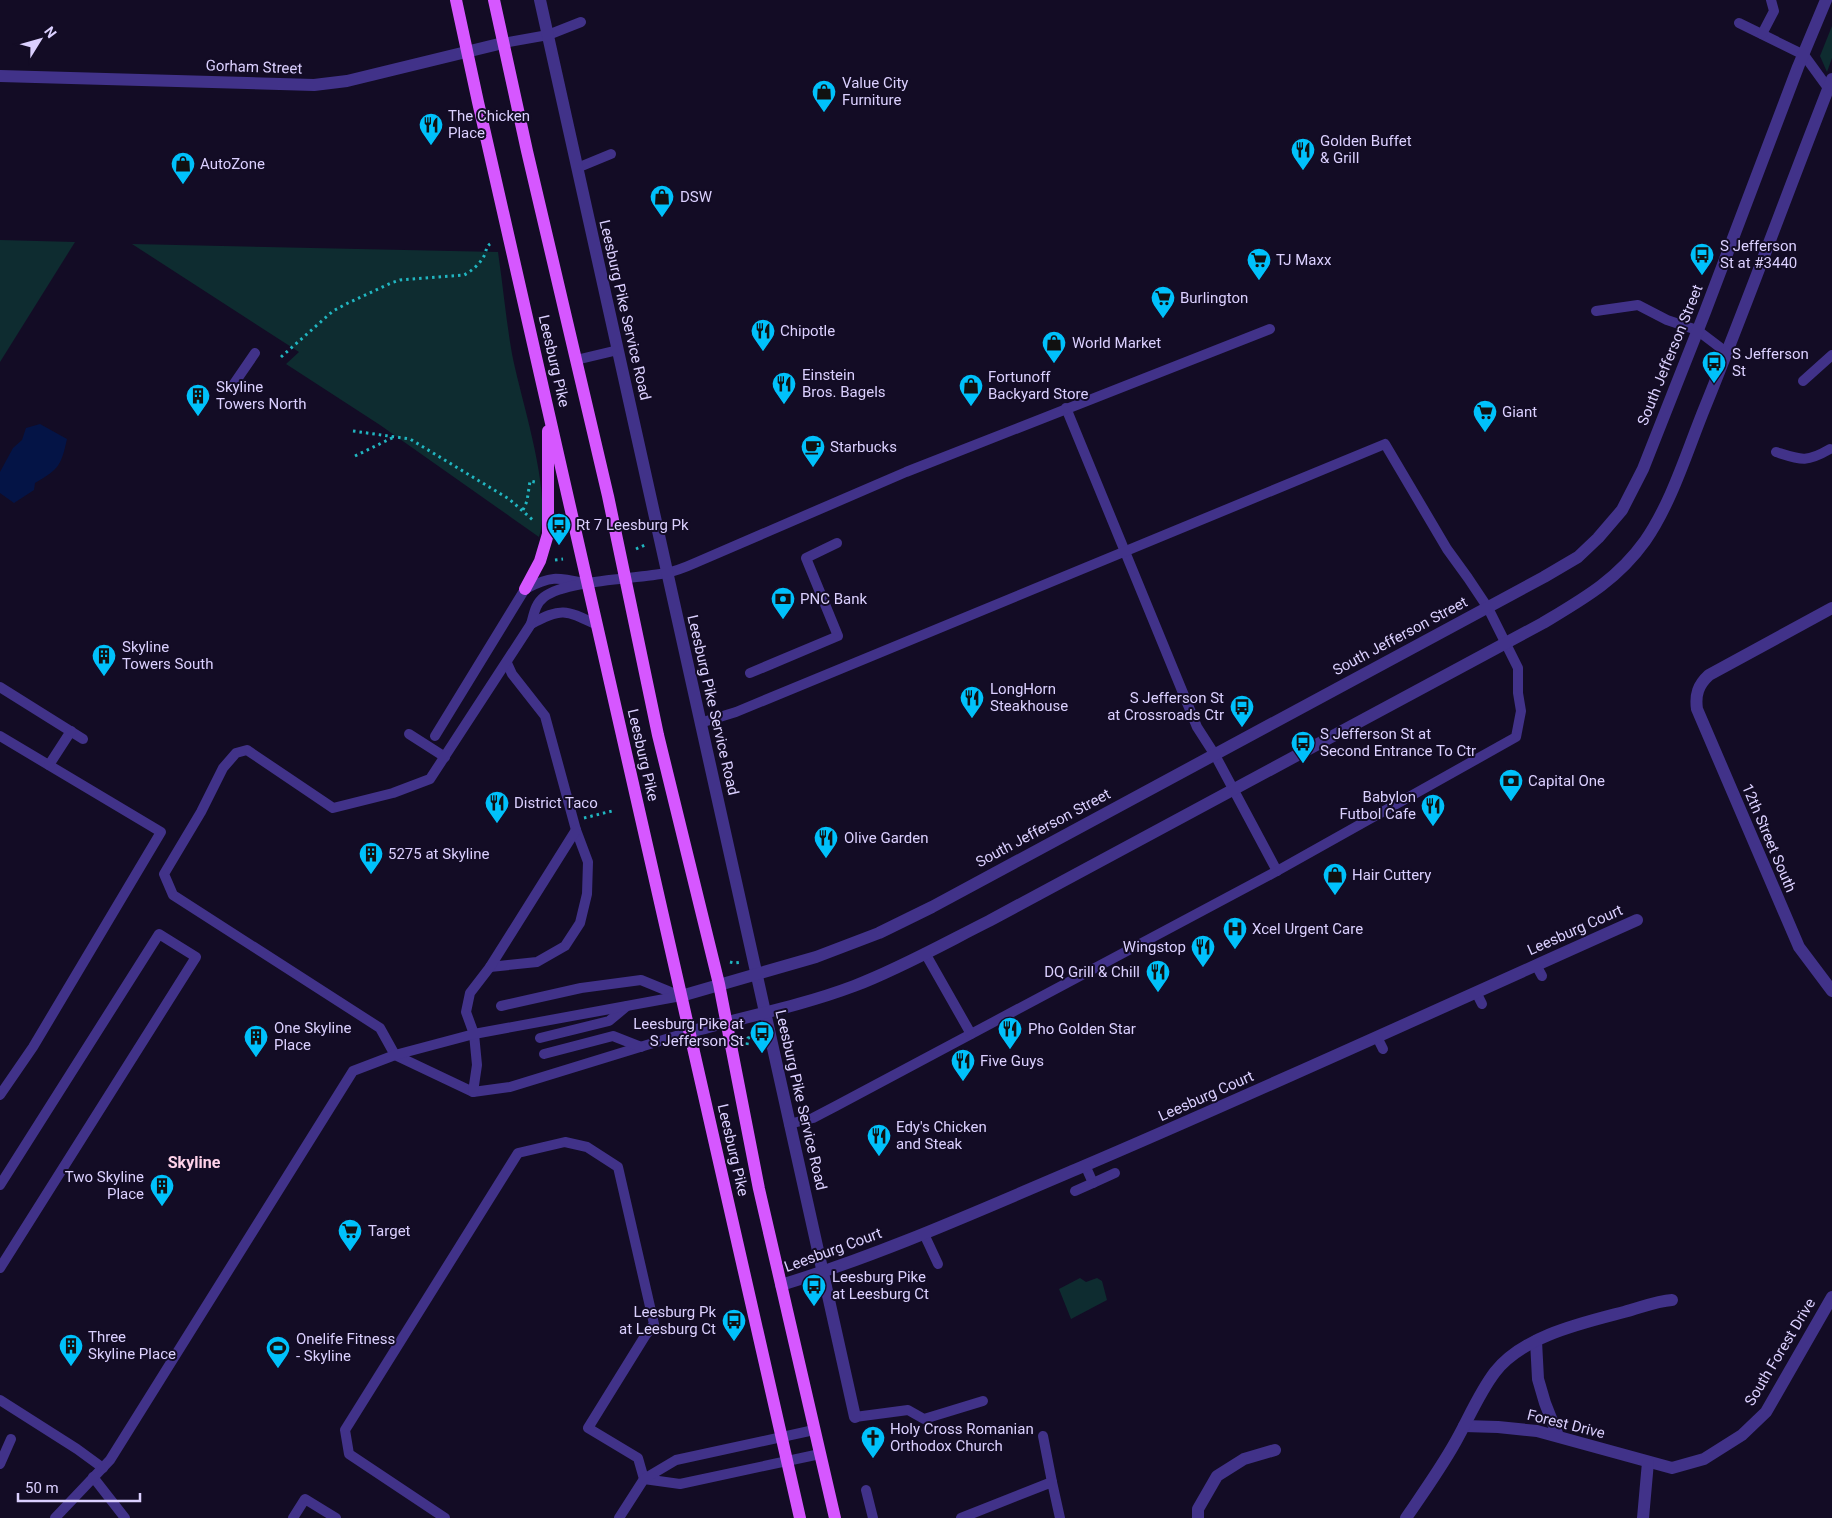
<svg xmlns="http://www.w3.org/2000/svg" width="1832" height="1518" viewBox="0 0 1832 1518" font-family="Roboto,sans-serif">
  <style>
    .green { fill: #0e2c30 }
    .water { fill: #041446 }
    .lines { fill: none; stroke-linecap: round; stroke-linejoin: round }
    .path { stroke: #21b6c1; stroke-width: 3; stroke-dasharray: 2.5 4; stroke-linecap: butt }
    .service { stroke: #413289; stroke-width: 10 }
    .minor { stroke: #413289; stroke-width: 12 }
    .tertiary { stroke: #413289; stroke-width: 12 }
    .primary { stroke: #d657ff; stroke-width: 12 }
    .labels { text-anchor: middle; stroke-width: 4; stroke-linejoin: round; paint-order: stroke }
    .street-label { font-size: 15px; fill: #dbd0ff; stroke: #130c25 }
    .poi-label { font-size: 15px; fill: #dbd0ff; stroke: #130c25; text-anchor: start }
    .neighbourhood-label { font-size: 16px; font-weight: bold; fill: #ffd2e9; stroke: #130c25 }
  </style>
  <rect width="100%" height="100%" fill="#130c25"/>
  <g class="green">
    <polygon points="1832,26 1832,58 1827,72 1820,56"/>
    <polygon points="0,240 75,242 0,362"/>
    <path d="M132 244 498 252C503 286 506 320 512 354 521 401 553 493 539 537L380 425 286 364 299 352Z"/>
    <polygon points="1080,1278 1086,1282 1097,1278 1102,1281 1107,1300 1071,1319 1059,1289"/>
  </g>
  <path class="water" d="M40 424 67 439C61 466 59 469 35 483L34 490 14 503 0 493V472L13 448 22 440 26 428Z"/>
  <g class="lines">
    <g class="path">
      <path d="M281 357 333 311 348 303 391 283 400 280 464 275C472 271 481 263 485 254 487 248 486 246 492 243"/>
      <polyline points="353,431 410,439 509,499 534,521"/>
      <polyline points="355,456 394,437"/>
      <polyline points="523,510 527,501 530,481 535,482"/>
      <polyline points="636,549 647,544"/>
      <polyline points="555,560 563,559"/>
      <polyline points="584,818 612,811"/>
      <polyline points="730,962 734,963 742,962"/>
      <polyline points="747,1045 748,1038 758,1035"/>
    </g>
    <g class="service">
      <polyline points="1739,23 1804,55 1828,88"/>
      <polyline points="1762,34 1774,11 1771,0"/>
      <polyline points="503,43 548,35 581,22"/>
      <polyline points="577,168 611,154"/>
      <polyline points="1596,311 1638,305 1667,320 1697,330 1726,352"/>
      <polyline points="576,360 618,350"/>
      <polyline points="1803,381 1832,355"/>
      <polyline points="231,388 255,353"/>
      <polyline points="1066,408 1197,727 1215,755 1277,871"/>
      <path d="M1776 452C1801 460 1806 463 1830 449"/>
      <path d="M531 624C562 607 566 610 597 625"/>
      <polyline points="750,673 838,636 806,558 837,543"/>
      <polyline points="0,687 83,739"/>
      <polyline points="700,723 736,712 1385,444 1447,549 1468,578 1488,608 1518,668 1518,693 1521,711 1516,737 1277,871 836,1106 813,1118 789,1124"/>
      <polyline points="409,734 445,757"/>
      <polyline points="0,736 161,832 33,1047 0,1095"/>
      <path d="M435 736 525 589C551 576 556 577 584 583"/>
      <polyline points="49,765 71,731"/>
      <polyline points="925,953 971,1034"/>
      <polyline points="1536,965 1542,976"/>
      <polyline points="490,967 537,962 565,946 580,923 587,894 588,862 576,830 545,716 512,674 507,663"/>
      <polyline points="1476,992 1482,1004"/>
      <polyline points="501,1006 581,988 641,980 680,996"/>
      <path d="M689 1032 510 1087 473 1092 395 1055 380 1028 173 895 164 874 201 812 223 768 236 753 247 750 333 808 393 793 430 779 531 624C534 614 535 604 544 597 566 580 637 579 666 573 676 571 686 567 695 563L906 472 1270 329"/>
      <polyline points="1377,1037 1383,1049"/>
      <polyline points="540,1038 609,1021 627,1006"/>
      <polyline points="544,1054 613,1036 641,1047"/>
      <polyline points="473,1092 477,1065 474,1034 466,1012 470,993 490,967 576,830"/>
      <polyline points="1085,1165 1093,1183 1115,1173"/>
      <polyline points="0,1185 159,934 196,957 0,1268"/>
      <polyline points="1075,1191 1093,1183"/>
      <polyline points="924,1234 938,1264"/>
      <polyline points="0,1400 77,1449 103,1468"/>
      <polyline points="855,1417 908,1410 924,1419 983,1401"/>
      <polyline points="1043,1436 1052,1482"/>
      <polyline points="0,1464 11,1439"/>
      <polyline points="93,1477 125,1518"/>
      <polyline points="644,1479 680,1484 820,1454"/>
      <polyline points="866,1490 873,1518"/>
      <polyline points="55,1518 110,1460 353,1071 395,1055 474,1034 681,996"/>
      <polyline points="293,1518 305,1499 336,1518"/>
      <polyline points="445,1518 349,1454 345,1430 518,1153 565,1142 587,1147 618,1167 654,1324 645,1336 588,1428 638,1458 644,1479"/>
      <polyline points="619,1518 644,1479 676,1460 814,1430"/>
      <polyline points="961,1518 1052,1482 1060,1518"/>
    </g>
    <g class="minor">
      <polyline points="540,0 855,1417"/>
      <polyline points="0,76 314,85 347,81 503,43"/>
      <path d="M1832 608 1709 675C1698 685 1695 695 1697 709L1799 947 1832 991"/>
      <path d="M781 1285C883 1254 980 1210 1077 1169 1265 1089 1451 1003 1637 920"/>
      <polyline points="1536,1341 1538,1379 1545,1403 1558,1436"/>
      <polyline points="1464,1426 1498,1427 1537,1431 1672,1468 1704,1459 1742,1435 1766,1412 1832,1297"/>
      <polyline points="1198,1518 1198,1509 1217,1476 1244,1459 1275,1450"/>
      <path d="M1406 1518C1423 1493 1441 1468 1456 1441 1469 1418 1479 1393 1495 1372 1523 1336 1582 1323 1624 1312 1640 1308 1656 1301 1672 1300"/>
      <polyline points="1643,1518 1648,1462"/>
    </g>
    <g class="tertiary">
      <polyline points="681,996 816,957 879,933 932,907 1544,577 1578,557 1598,538 1622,510 1643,469 1705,312 1798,67 1826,0"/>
      <path d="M689 1032C744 1017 801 1006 854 986 901 968 945 943 989 921L1543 623C1583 599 1617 580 1645 541 1672 502 1687 451 1705 407 1749 299 1789 188 1832 79"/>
    </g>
    <g class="primary">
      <polyline points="456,0 478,102 800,1518"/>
      <polyline points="494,0 527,151 608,496 658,735 719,984 759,1189 835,1518"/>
      <polyline points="525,589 540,561 548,534 548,431"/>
    </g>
  </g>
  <defs>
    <symbol id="shop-pin" viewBox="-11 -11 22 30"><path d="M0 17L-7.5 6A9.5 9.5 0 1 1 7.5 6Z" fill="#00c1fb" stroke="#130c25"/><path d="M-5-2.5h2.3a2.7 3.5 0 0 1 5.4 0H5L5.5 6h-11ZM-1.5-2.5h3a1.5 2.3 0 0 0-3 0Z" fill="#111"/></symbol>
    <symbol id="restaurant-pin" viewBox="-11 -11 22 30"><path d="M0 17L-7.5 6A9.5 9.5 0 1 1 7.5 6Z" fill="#00c1fb" stroke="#130c25"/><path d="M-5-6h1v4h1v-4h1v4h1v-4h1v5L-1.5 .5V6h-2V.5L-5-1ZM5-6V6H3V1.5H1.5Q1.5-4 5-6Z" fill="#111"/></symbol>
    <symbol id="bus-pin" viewBox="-11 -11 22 30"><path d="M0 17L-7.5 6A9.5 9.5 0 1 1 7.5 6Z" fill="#00c1fb" stroke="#130c25"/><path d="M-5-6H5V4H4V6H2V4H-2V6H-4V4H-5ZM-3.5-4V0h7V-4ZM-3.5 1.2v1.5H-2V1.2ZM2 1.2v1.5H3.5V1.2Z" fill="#111"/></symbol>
    <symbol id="supermarket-pin" viewBox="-11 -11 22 30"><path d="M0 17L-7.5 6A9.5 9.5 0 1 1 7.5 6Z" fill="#00c1fb" stroke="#130c25"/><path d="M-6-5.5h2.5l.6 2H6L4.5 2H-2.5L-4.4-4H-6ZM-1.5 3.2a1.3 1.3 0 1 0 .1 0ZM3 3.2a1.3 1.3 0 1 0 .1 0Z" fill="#111"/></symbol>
    <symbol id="building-pin" viewBox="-11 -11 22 30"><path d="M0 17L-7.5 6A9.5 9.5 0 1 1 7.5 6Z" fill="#00c1fb" stroke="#130c25"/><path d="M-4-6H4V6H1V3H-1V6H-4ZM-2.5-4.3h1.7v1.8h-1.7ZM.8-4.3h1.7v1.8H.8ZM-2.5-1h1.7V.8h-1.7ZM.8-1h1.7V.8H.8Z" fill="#111"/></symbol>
    <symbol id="cafe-pin" viewBox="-11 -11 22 30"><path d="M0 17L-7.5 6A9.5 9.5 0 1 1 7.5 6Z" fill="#00c1fb" stroke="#130c25"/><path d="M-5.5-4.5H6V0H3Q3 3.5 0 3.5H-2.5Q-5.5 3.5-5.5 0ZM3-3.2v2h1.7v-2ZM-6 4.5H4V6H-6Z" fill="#111"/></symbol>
    <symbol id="bank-pin" viewBox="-11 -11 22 30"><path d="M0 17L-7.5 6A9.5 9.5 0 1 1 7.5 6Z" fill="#00c1fb" stroke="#130c25"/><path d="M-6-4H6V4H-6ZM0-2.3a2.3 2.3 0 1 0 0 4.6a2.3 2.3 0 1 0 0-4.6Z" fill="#111"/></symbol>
    <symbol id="hospital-pin" viewBox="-11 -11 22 30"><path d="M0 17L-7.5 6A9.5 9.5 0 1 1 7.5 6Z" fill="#00c1fb" stroke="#130c25"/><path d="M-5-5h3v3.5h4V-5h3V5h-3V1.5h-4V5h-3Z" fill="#111"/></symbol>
    <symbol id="stadium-pin" viewBox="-11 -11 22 30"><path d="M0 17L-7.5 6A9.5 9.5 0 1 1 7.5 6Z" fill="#00c1fb" stroke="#130c25"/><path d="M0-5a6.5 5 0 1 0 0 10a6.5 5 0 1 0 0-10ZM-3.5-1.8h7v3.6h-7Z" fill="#111"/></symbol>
    <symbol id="church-pin" viewBox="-11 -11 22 30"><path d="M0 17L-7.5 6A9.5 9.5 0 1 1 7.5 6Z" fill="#00c1fb" stroke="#130c25"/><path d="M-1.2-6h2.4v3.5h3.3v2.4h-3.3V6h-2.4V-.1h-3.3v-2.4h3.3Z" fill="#111"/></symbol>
  </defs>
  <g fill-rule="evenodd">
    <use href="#shop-pin" x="810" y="78" width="28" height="38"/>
    <use href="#restaurant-pin" x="417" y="111" width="28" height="38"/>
    <use href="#restaurant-pin" x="1289" y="136" width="28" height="38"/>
    <use href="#shop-pin" x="169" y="150" width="28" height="38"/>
    <use href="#shop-pin" x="648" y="183" width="28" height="38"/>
    <use href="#bus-pin" x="1688" y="241" width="28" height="38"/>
    <use href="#supermarket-pin" x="1245" y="246" width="28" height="38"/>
    <use href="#supermarket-pin" x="1149" y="284" width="28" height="38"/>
    <use href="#restaurant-pin" x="749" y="317" width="28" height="38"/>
    <use href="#shop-pin" x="1040" y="329" width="28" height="38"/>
    <use href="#bus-pin" x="1700" y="349" width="28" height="38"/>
    <use href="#restaurant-pin" x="770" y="370" width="28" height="38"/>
    <use href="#shop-pin" x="957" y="372" width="28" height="38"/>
    <use href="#building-pin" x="184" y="382" width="28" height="38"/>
    <use href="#supermarket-pin" x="1471" y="398" width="28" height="38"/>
    <use href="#cafe-pin" x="799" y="433" width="28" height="38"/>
    <use href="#bus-pin" x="545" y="511" width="28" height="38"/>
    <use href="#bank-pin" x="769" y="585" width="28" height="38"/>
    <use href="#building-pin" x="90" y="642" width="28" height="38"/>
    <use href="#restaurant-pin" x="958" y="684" width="28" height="38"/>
    <use href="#bus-pin" x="1228" y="693" width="28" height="38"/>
    <use href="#bus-pin" x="1289" y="729" width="28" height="38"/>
    <use href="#bank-pin" x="1497" y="767" width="28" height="38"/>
    <use href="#restaurant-pin" x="483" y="789" width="28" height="38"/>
    <use href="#restaurant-pin" x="1419" y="792" width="28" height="38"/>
    <use href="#restaurant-pin" x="812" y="824" width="28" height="38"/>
    <use href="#building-pin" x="357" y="840" width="28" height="38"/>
    <use href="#shop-pin" x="1321" y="861" width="28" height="38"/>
    <use href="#hospital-pin" x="1221" y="915" width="28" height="38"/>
    <use href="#restaurant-pin" x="1189" y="933" width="28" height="38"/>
    <use href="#restaurant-pin" x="1144" y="958" width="28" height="38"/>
    <use href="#restaurant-pin" x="996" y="1015" width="28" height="38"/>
    <use href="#bus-pin" x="748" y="1019" width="28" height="38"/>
    <use href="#building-pin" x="242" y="1023" width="28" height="38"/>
    <use href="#restaurant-pin" x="949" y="1047" width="28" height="38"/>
    <use href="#restaurant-pin" x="865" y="1122" width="28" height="38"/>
    <use href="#building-pin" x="148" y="1172" width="28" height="38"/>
    <use href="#supermarket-pin" x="336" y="1217" width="28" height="38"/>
    <use href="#bus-pin" x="800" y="1272" width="28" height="38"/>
    <use href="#bus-pin" x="720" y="1307" width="28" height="38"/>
    <use href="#building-pin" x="57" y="1332" width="28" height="38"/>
    <use href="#stadium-pin" x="264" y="1334" width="28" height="38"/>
    <use href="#church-pin" x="859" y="1424" width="28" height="38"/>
  </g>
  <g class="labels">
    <g class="street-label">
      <text transform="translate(254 67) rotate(2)" y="5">Gorham Street</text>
      <text transform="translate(625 310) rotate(77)" y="5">Leesburg Pike Service Road</text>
      <text transform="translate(1670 355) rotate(-68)" y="5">South Jefferson Street</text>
      <text transform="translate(554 361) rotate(77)" y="5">Leesburg Pike</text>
      <text transform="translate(1400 636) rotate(-28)" y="5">South Jefferson Street</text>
      <text transform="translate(713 705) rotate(77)" y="5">Leesburg Pike Service Road</text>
      <text transform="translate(643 755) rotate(77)" y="5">Leesburg Pike</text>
      <text transform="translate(1043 828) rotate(-28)" y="5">South Jefferson Street</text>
      <text transform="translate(1769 838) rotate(67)" y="5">12th Street South</text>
      <text transform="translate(1575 930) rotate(-24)" y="5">Leesburg Court</text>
      <text transform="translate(1206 1096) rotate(-24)" y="5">Leesburg Court</text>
      <text transform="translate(801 1100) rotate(77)" y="5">Leesburg Pike Service Road</text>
      <text transform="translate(733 1150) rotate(77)" y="5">Leesburg Pike</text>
      <text transform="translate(833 1250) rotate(-20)" y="5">Leesburg Court</text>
      <text transform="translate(1780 1352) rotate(-59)" y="5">South Forest Drive</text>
      <text transform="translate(1566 1424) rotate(14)" y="5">Forest Drive</text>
    </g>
    <g class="poi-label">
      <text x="842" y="88">Value City<tspan x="842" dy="17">Furniture</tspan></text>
      <text x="448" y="121">The Chicken<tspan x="448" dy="17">Place</tspan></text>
      <text x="1320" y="146">Golden Buffet<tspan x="1320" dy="17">&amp; Grill</tspan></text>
      <text x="200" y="169">AutoZone</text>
      <text x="680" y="202">DSW</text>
      <text x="1720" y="251">S Jefferson<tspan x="1720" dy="17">St at #3440</tspan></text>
      <text x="1276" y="265">TJ Maxx</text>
      <text x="1180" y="303">Burlington</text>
      <text x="780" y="336">Chipotle</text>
      <text x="1072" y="348">World Market</text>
      <text x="1732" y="359">S Jefferson<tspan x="1732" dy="17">St</tspan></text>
      <text x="802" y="380">Einstein<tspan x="802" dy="17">Bros. Bagels</tspan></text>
      <text x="988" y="382">Fortunoff<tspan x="988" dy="17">Backyard Store</tspan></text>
      <text x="216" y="392">Skyline<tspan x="216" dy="17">Towers North</tspan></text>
      <text x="1502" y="417">Giant</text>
      <text x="830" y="452">Starbucks</text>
      <text x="576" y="530">Rt 7 Leesburg Pk</text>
      <text x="800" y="604">PNC Bank</text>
      <text x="122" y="652">Skyline<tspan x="122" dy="17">Towers South</tspan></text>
      <text x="990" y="694">LongHorn<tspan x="990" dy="17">Steakhouse</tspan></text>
      <text x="1224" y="703" text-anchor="end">S Jefferson St<tspan x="1224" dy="17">at Crossroads Ctr</tspan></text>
      <text x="1320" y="739">S Jefferson St at<tspan x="1320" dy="17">Second Entrance To Ctr</tspan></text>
      <text x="1528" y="786">Capital One</text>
      <text x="1416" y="802" text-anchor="end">Babylon<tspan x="1416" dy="17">Futbol Cafe</tspan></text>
      <text x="514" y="808">District Taco</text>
      <text x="844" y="843">Olive Garden</text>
      <text x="388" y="859">5275 at Skyline</text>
      <text x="1352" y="880">Hair Cuttery</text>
      <text x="1252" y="934">Xcel Urgent Care</text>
      <text x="1186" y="952" text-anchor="end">Wingstop</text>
      <text x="1140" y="977" text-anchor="end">DQ Grill &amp; Chill</text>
      <text x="744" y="1029" text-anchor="end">Leesburg Pike at<tspan x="744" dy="17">S Jefferson St</tspan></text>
      <text x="274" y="1033">One Skyline<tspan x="274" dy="17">Place</tspan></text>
      <text x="1028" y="1034">Pho Golden Star</text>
      <text x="980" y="1066">Five Guys</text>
      <text x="896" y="1132">Edy's Chicken<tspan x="896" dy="17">and Steak</tspan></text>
      <text x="144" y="1182" text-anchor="end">Two Skyline<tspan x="144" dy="17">Place</tspan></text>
      <text x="368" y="1236">Target</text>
      <text x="832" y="1282">Leesburg Pike<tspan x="832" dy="17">at Leesburg Ct</tspan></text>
      <text x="716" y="1317" text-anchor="end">Leesburg Pk<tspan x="716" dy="17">at Leesburg Ct</tspan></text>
      <text x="88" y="1342">Three<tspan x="88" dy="17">Skyline Place</tspan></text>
      <text x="296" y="1344">Onelife Fitness<tspan x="296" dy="17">- Skyline</tspan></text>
      <text x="890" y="1434">Holy Cross Romanian<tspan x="890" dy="17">Orthodox Church</tspan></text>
    </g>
    <g class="neighbourhood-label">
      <text x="194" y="1168">Skyline</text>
    </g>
  </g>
  <g transform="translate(40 40) rotate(53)" stroke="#130c25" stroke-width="4" paint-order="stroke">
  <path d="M0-4L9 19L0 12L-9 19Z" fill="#dbd0ff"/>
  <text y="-8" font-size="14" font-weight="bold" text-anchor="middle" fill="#dbd0ff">N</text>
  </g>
  <path d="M18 1493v8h122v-8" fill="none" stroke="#dbd0ff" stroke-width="2.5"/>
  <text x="25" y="1493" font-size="15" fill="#dbd0ff" stroke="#130c25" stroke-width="4" paint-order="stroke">50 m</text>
</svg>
